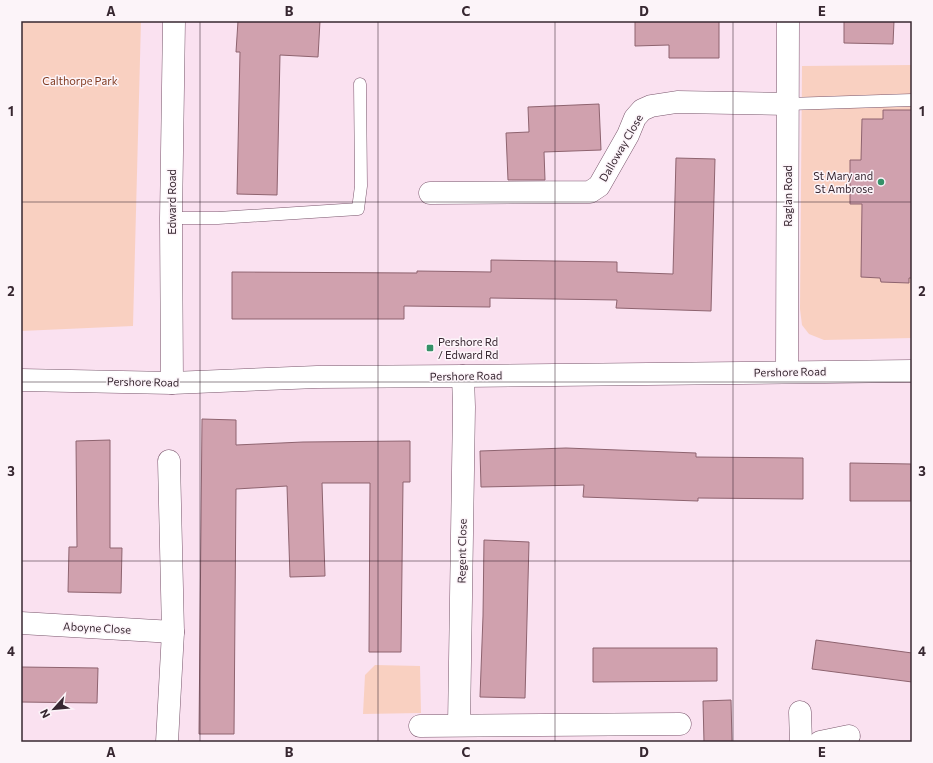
<svg xmlns="http://www.w3.org/2000/svg" width="933" height="763" viewBox="0 0 933 763" font-family="Commissioner,sans-serif">
  <style>
    .green { fill: #f9d0c1 }
    .building { fill: #d0a1ae; stroke: #8e636f }
    .lines { fill: none; stroke-linecap: round; stroke-linejoin: round }
    .service-casing { stroke: #79566c; stroke-width: 13 }
    .minor-casing { stroke: #79566c; stroke-width: 23 }
    .primary-casing { stroke: #79566c; stroke-width: 23 }
    .service { stroke: #fff; stroke-width: 12 }
    .minor { stroke: #fff; stroke-width: 22 }
    .primary { stroke: #fff; stroke-width: 22 }
    .grid { fill: none; stroke: #372731; stroke-width: 1; stroke-opacity: 0.55 }
    .poi-dot { fill: #359168; stroke: #fcf4f9; stroke-width: 1.5 }
    .labels { text-anchor: middle; stroke-width: 3; stroke-linejoin: round; paint-order: stroke }
    .park-label { font-size: 11px; fill: #803a1f; stroke: #fcf4f9 }
    .street-label { font-size: 11px; fill: #372731; stroke: #fcf4f9 }
    .poi-label { font-size: 11px; fill: #372731; stroke: #fcf4f9; text-anchor: end }
    .neatline { fill: none; stroke: #372731; stroke-width: 1.5 }
    .grid-label { font-size: 13px; text-anchor: middle; font-weight: bold; fill: #372731 }
  </style>
  <rect width="100%" height="100%" fill="#fae1f0"/>
  <g class="green">
    <polygon points="21,21 141,21 133,326 21,331"/>
    <polygon points="912,65 912,338 824,340 809,334 802,325 800,309 802,66"/>
    <polygon points="375,665 420,666 421,713 363,714 365,675"/>
  </g>
  <g class="building">
    <polygon points="238,21 320,21 318,57 280,55 277,195 237,194 240,52 236,52"/>
    <polygon points="635,21 719,21 719,58 669,58 669,45 635,46"/>
    <polygon points="844,21 894,21 893,44 844,43"/>
    <polygon points="599,104 601,150 544,152 545,180 508,180 506,133 529,132 528,107"/>
    <polygon points="883,110 912,110 912,278 909,278 909,283 881,282 880,278 861,277 862,204 850,204 850,160 861,160 862,119 883,119"/>
    <polygon points="676,158 715,159 711,311 616,308 617,300 490,298 490,307 404,306 404,319 232,319 232,272 417,273 417,271 491,272 491,260 617,262 617,272 673,274"/>
    <polygon points="202,419 236,420 236,445 303,442 410,441 410,482 403,482 401,652 369,652 370,483 322,483 325,576 290,577 287,486 236,489 234,734 199,734"/>
    <polygon points="110,440 110,548 122,548 121,593 68,592 69,547 77,547 76,441"/>
    <polygon points="566,448 696,453 696,457 803,458 803,499 698,498 698,501 583,497 584,485 481,487 480,451"/>
    <polygon points="850,463 911,464 911,501 850,501"/>
    <polygon points="484,540 529,542 525,698 480,697 483,616"/>
    <polygon points="816,640 912,653 912,682 812,669"/>
    <polygon points="593,648 717,648 717,681 593,682"/>
    <polygon points="21,667 98,668 97,703 21,702"/>
    <polygon points="731,700 732,742 704,742 703,701"/>
  </g>
  <g class="lines">
    <defs>
      <g id="service">
        <polyline points="788,104 912,100"/>
        <polyline points="171,218 218,218 358,209 361,186 360,84"/>
      </g>
      <g id="minor">
        <polyline points="430,193 590,192 599,186 628,135 635,118 642,110 651,106 677,102 788,104"/>
        <polyline points="787,371 788,21"/>
        <polyline points="172,383 171,218 174,21"/>
        <polyline points="21,623 173,632"/>
        <polyline points="800,712 801,742"/>
        <polyline points="459,725 464,407 463,376"/>
        <polyline points="420,726 680,724"/>
        <polyline points="167,742 173,632 169,461"/>
        <polyline points="820,742 849,736"/>
      </g>
      <polyline id="primary" points="21,380 172,383 317,377 463,376 912,371"/>
    </defs>
    <use href="#service" class="service-casing"/>
    <use href="#minor" class="minor-casing"/>
    <use href="#primary" class="primary-casing"/>
    <use href="#service" class="service"/>
    <use href="#minor" class="minor"/>
    <use href="#primary" class="primary"/>
  </g>
  <path class="grid" d="M200 21V742M378 21V742M555 21V742M733 21V742M21 202H912M21 382H912M21 561H912"/>
  <g class="poi-dot">
    <circle cx="881" cy="182" r="4"/>
    <rect x="426" y="344" width="8" height="8" rx="2"/>
  </g>
  <g class="labels">
    <g class="park-label">
      <text x="80" y="85">Calthorpe Park</text>
    </g>
    <g class="street-label">
      <text transform="translate(621 148) rotate(-60)" y="4">Dalloway Close</text>
      <text transform="translate(788 196) rotate(-90)" y="4">Raglan Road</text>
      <text transform="translate(172 202) rotate(-90)" y="4">Edward Road</text>
      <text transform="translate(790 372) rotate(-1)" y="4">Pershore Road</text>
      <text transform="translate(466 376) rotate(-1)" y="4">Pershore Road</text>
      <text transform="translate(143 382) rotate(1)" y="4">Pershore Road</text>
      <text transform="translate(462 551) rotate(-89)" y="4">Regent Close</text>
      <text transform="translate(97 628) rotate(3)" y="4">Aboyne Close</text>
    </g>
    <g class="poi-label">
      <text x="873" y="180">St Mary and<tspan x="873" dy="13">St Ambrose</tspan></text>
      <text x="438" y="346" text-anchor="start">Pershore Rd<tspan x="438" dy="13">/ Edward Rd</tspan></text>
    </g>
  </g>
  <rect width="933" height="763" fill="none" stroke="#fcf4f9" stroke-width="44"/>
  <g transform="translate(54 709) rotate(243)" stroke="#fcf4f9" stroke-width="3" paint-order="stroke">
  <path d="M0-3L7 15L0 10L-7 15Z" fill="#372731"/>
  <text y="-6" font-size="11" font-weight="bold" text-anchor="middle" fill="#372731">N</text>
  </g>
  <rect x="22" y="22" width="889" height="719" class="neatline"/>
  <g class="grid-label">
    <text x="111" y="16">A</text>
    <text x="289" y="16">B</text>
    <text x="466" y="16">C</text>
    <text x="644" y="16">D</text>
    <text x="822" y="16">E</text>
    <text x="11" y="116">1</text>
    <text x="922" y="116">1</text>
    <text x="11" y="296">2</text>
    <text x="922" y="296">2</text>
    <text x="11" y="476">3</text>
    <text x="922" y="476">3</text>
    <text x="11" y="656">4</text>
    <text x="922" y="656">4</text>
    <text x="111" y="757">A</text>
    <text x="289" y="757">B</text>
    <text x="466" y="757">C</text>
    <text x="644" y="757">D</text>
    <text x="822" y="757">E</text>
  </g>
</svg>
